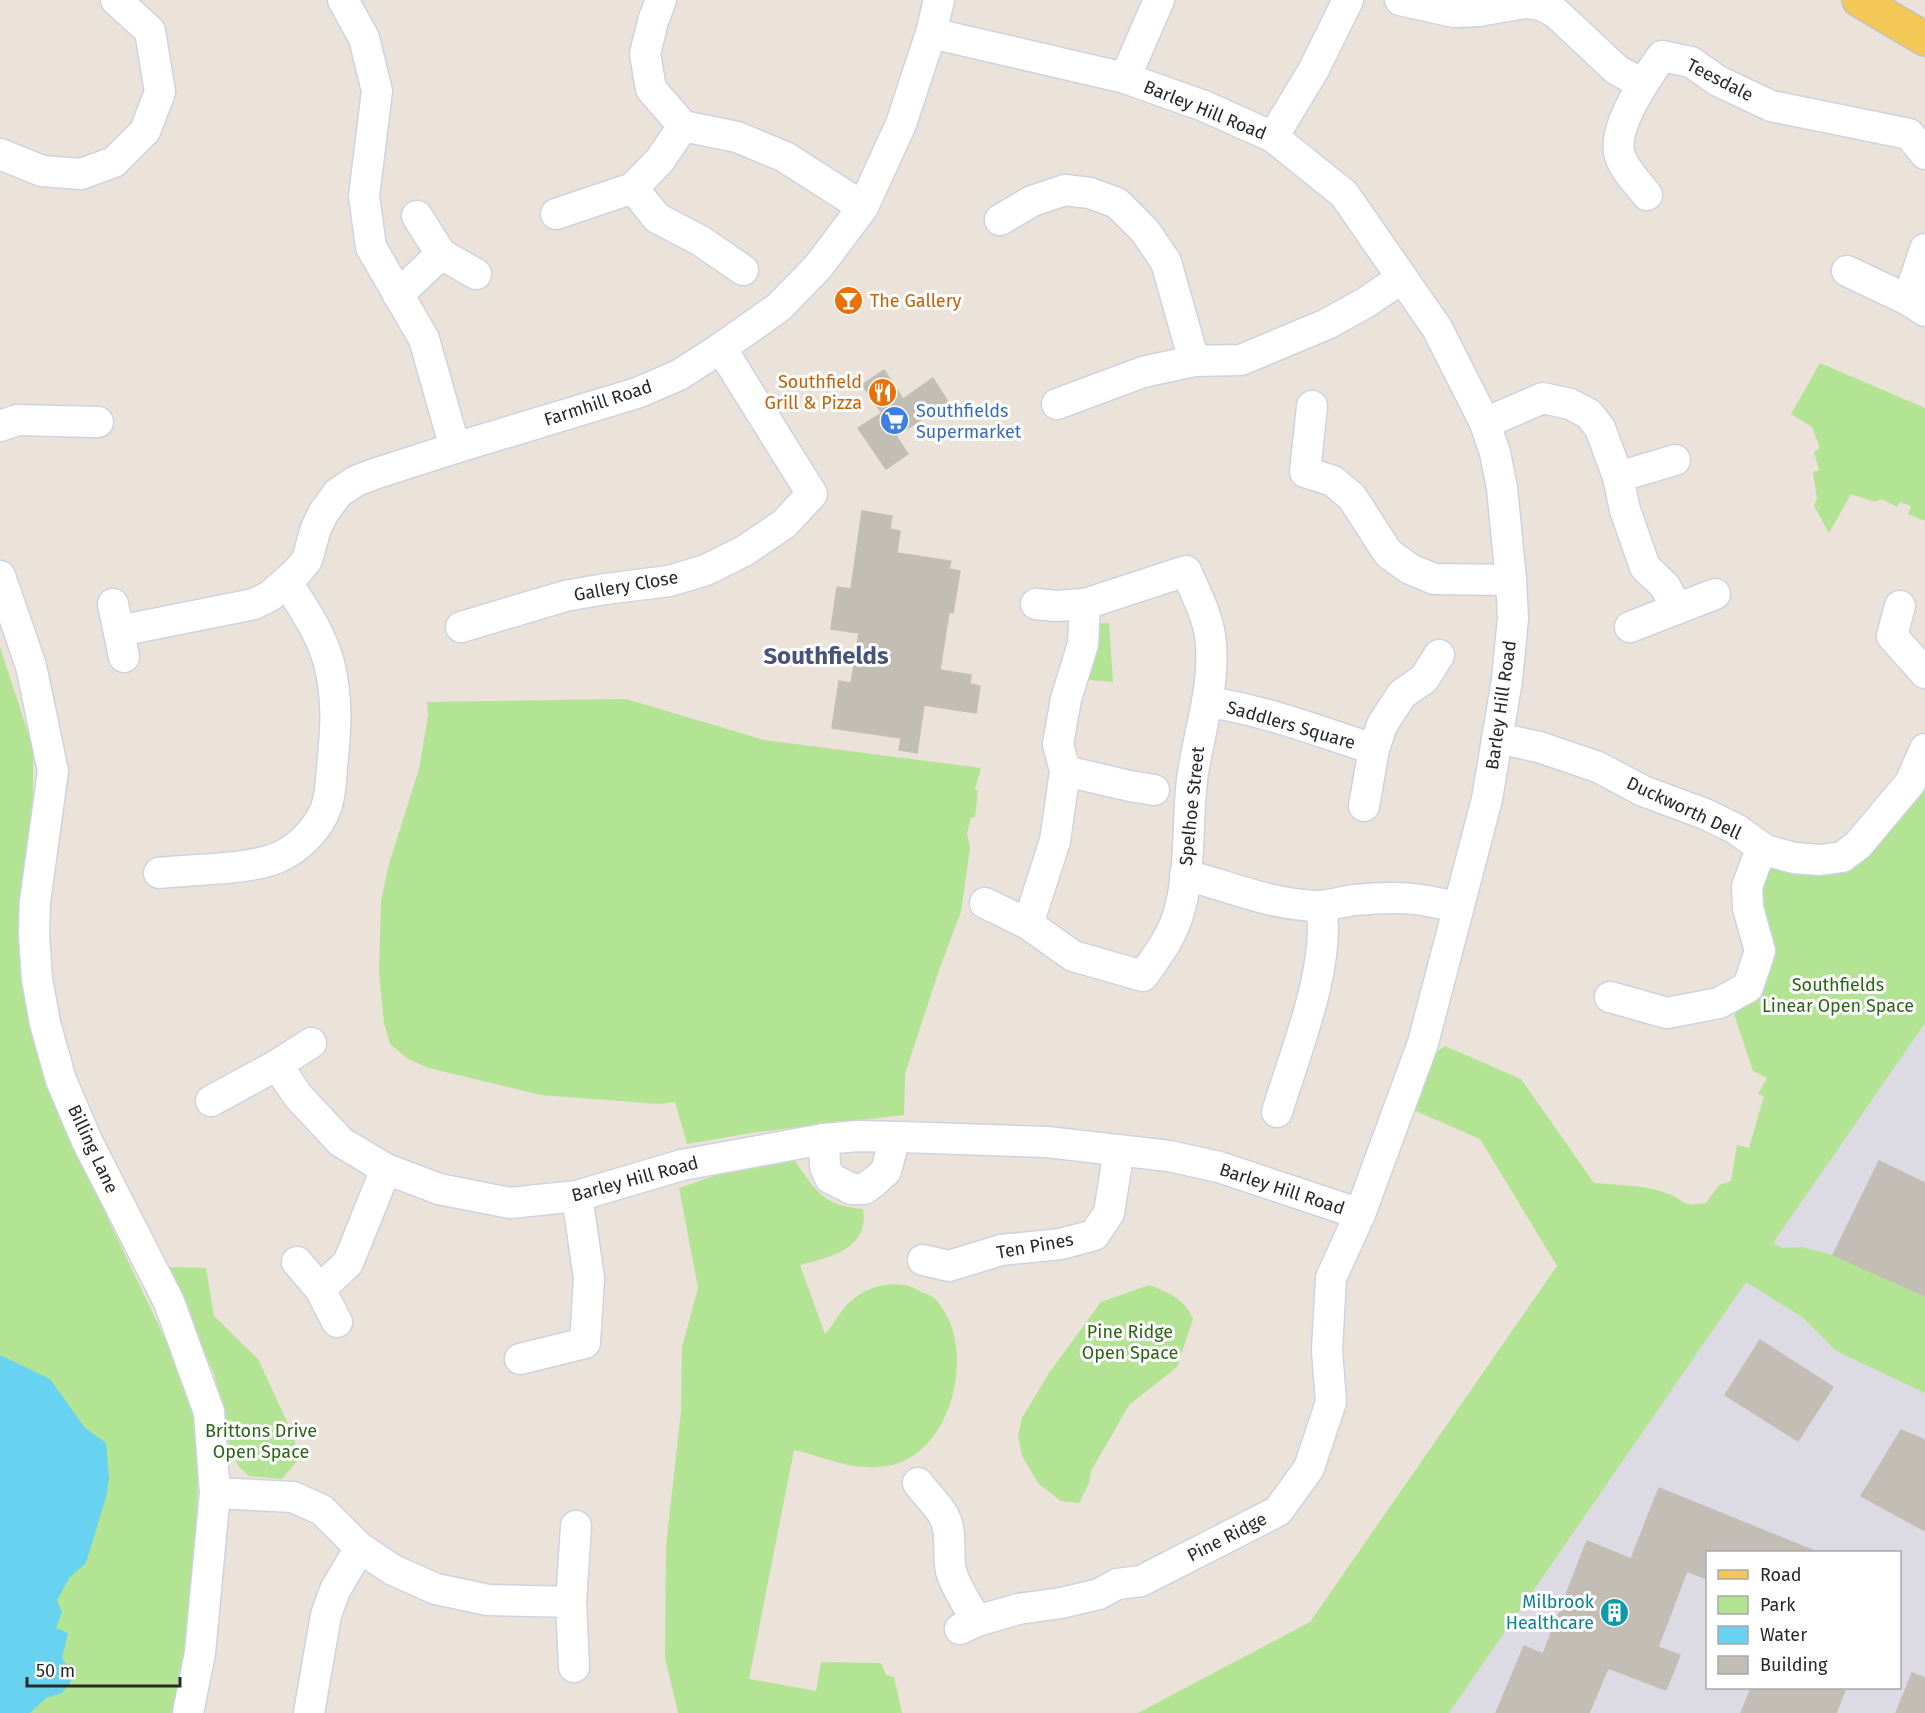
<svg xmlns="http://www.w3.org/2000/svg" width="1925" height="1713" viewBox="0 0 1925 1713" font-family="'Fira Sans',sans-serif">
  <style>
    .industrial { fill: #dcdae3; fill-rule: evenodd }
    .green { fill: #b2e493 }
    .water { fill: #68d2f1 }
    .building { fill: #c2bdb5; stroke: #c6beb3; stroke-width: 1.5 }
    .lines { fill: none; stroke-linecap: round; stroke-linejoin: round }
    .minor-casing { stroke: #ced3e2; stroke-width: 33 }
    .major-casing { stroke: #c3c3c3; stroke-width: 36 }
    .minor { stroke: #fff; stroke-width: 30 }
    .major { stroke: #f3c856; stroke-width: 33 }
    .labels { text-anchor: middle; stroke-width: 6; stroke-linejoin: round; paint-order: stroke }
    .street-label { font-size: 18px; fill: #282828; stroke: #fff }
    .food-label { font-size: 18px; fill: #c56008; stroke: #fff; text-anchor: start }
    .shop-label { font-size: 18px; fill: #366cbe; stroke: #fff; text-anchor: start }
    .park-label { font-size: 18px; fill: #2b6517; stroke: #fff }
    .culture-label { font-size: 18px; fill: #0d838f; stroke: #fff; text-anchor: end }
    .district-label { font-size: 24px; font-weight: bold; fill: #485379; stroke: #fff }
  </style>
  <rect width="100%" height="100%" fill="#ebe2d9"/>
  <g class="industrial">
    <polygon points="1925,1023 1925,1296 1833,1255 1801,1247 1782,1249 1772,1243"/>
    <path d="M1746 1281 1802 1317 1836 1351 1925 1393V1713H1449ZM1708 1552H1900V1688H1708Z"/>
  </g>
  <g class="green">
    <polygon points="1820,363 1925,408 1925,521 1908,514 1911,506 1900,502 1897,507 1882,499 1875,502 1851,494 1829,533 1814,506 1817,499 1813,472 1819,470 1814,452 1820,448 1812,427 1791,414"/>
    <polygon points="1109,623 1113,682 1079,679 1091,624"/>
    <polygon points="0,647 33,748 34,1036 108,1219 169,1347 182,1379 195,1423 198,1471 196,1571 184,1669 176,1713 0,1713"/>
    <polygon points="626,699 764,740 981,768 975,789 978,791 975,817 971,818 967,833 970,848 961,912 939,970 905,1074 904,1115 757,1132 687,1144 675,1102 659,1104 541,1095 429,1068 408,1059 390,1044 384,1023 379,973 381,901 389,864 419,769 428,716 427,702"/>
    <path d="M1925 749V1023L1773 1243 1782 1248 1801 1247 1833 1255 1925 1296V1393L1836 1351 1802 1317 1746 1282 1449 1713H1138L1310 1622 1557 1266 1480 1139 1411 1109 1430 1056 1445 1046 1521 1079 1594 1183C1618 1185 1643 1185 1666 1193 1687 1199 1677 1208 1706 1203L1719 1185 1731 1181 1737 1145 1749 1148 1764 1096 1758 1094 1767 1078 1753 1071 1732 1008 1748 987 1756 862 1842 857Z"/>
    <path d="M795 1161C816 1191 823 1206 863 1209 870 1249 830 1257 800 1265L825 1334C834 1325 840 1310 850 1302 865 1288 885 1282 905 1285 911 1286 916 1289 921 1292 925 1293 930 1295 934 1298 937 1300 940 1305 942 1308 975 1354 951 1452 892 1465 854 1473 829 1458 794 1450L749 1679 816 1691 821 1662 881 1663 886 1675 894 1677 902 1713H678L665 1658 666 1546 681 1411 682 1347 698 1288 679 1188 755 1162Z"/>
    <polygon points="168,1267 206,1268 214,1316 258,1359 294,1437 298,1460 282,1479 249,1476 239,1467 229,1446 227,1422 214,1374"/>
    <path d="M1149 1285C1168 1292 1185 1299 1193 1319L1177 1367 1129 1405 1091 1471 1089 1483 1079 1503 1061 1501 1039 1484 1022 1456 1018 1435 1022 1418 1049 1373 1101 1302Z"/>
  </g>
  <polygon class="water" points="0,1355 50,1379 85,1428 106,1443 109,1478 106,1497 86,1563 70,1577 57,1600 62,1613 56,1628 68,1633 62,1658 69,1668 71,1681 62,1693 46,1698 30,1713 0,1713"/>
  <g class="building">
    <polygon points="884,370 903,399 933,378 948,402 896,436 908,454 886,469 858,428 882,413 862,385"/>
    <polygon points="862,511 892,516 890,529 900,531 897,553 951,561 949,569 960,571 953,613 949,612 940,670 971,675 970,684 980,686 976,713 924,705 917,753 899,750 901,738 832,728 839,681 851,683 859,633 831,629 837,587 851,589"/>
    <polygon points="1879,1161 1925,1183 1925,1296 1833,1255"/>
    <polygon points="1760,1340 1833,1387 1798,1441 1725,1395"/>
    <polygon points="1901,1430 1925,1440 1925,1531 1861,1496"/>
    <polygon points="1659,1488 1817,1552 1707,1552 1707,1579 1687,1571 1658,1647 1680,1655 1666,1690 1608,1668 1589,1713 1496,1713 1524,1646 1543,1654 1587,1541 1631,1559"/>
    <polygon points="1912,1673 1925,1678 1925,1713 1896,1713"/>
    <polygon points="1751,1688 1846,1688 1836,1713 1741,1713"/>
  </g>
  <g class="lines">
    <defs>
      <g id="minor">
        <polyline points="343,0 364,38 377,91 364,196 371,247 424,339 455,448"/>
        <polyline points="661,0 653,21 645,54 651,89 683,126 737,137 785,157 863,207"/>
        <polyline points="1400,0 1454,12 1479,11 1525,3 1541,5 1556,13 1617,70 1642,84"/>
        <polyline points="931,33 1125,78 1204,106 1273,137 1344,194 1437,328 1485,423 1495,453 1502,488 1511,580 1513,618 1507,680 1487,799 1423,1043 1360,1214 1331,1278 1327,1350 1331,1402 1309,1468 1278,1511 1141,1581 1117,1584 1099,1594 1061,1603 1018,1609 977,1621 960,1629"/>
        <polyline points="1125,78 1159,0"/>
        <polyline points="1273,137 1313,71 1348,0"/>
        <polyline points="0,154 42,171 81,174 114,162 145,131 160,92 150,31 116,0"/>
        <polyline points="633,188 657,218 701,241 743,270"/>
        <path d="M1647 195C1638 183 1622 168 1619 152 1614 125 1646 78 1662 56L1691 62 1718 81 1771 106 1909 134 1925 154"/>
        <polyline points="556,214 633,188 660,160 683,126"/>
        <polyline points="417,216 441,254 476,274"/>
        <polyline points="1000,220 1032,201 1065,190 1090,193 1117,203 1145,231 1166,262 1194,361"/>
        <polyline points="1925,249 1908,300 1925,311"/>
        <polyline points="1847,271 1908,300"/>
        <polyline points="398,295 441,254"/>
        <polyline points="1057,404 1143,372 1194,361 1241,360 1327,324 1365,303 1402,278"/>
        <polyline points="1312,406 1305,472 1333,481 1352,497 1388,553 1410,569 1434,579 1511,580"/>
        <polyline points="1485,423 1543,398 1570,404 1589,414 1600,428 1618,477 1625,510 1645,567 1665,586 1677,609"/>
        <polyline points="0,426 17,420 98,422"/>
        <polyline points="1618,477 1675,460"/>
        <polyline points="0,576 31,666 53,771 35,902 34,934 37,979 45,1023 61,1080 87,1141 169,1302 209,1412 215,1493 200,1653 188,1713"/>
        <polyline points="113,604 124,657"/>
        <polyline points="1036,604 1056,606 1085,604"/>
        <polyline points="1900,606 1892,636 1925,673"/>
        <polyline points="461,627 565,596 605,589 669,581 706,570 744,551 784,524 812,494 721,348"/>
        <polyline points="1630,627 1715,594"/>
        <polyline points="119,631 254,604 270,596 297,572 307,560 316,528 324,512 338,493 356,481 374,474 455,448 637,393 679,375 721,348 779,307 818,267 863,207 901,124 931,33 939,0"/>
        <path d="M1208 702C1264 710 1320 732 1374 749"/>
        <polyline points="1497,738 1539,747 1598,767 1643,791 1705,814 1736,829 1765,850 1794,858 1820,860 1842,857 1858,845 1910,783 1925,749"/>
        <polyline points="1065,771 1130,786 1154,790"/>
        <polyline points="1364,806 1374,749 1382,725 1402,694 1424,679 1439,655"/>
        <path d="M159 873C193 869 247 870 277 858 296 850 313 834 323 815 330 801 331 783 332 767 336 731 338 698 329 663 321 633 303 608 287 582"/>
        <path d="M1185 875C1229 886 1274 906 1319 906 1330 906 1343 901 1355 900 1396 896 1418 897 1458 908"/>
        <path d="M985 903 1028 924 1073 956 1143 976C1158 955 1174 934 1180 908 1191 867 1187 823 1192 780 1198 733 1217 684 1210 635 1206 612 1195 592 1186 571L1085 604 1083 644 1066 699 1058 744 1065 771 1055 841 1028 924"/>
        <polyline points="1610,997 1667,1013 1719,1003 1748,987 1760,951 1748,908 1747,887 1756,862 1765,850"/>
        <polyline points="277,1065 298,1096 341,1142 386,1169 439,1189 510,1203 577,1196 682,1165 824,1139 858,1136 901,1137 1047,1142 1169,1156 1219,1167 1360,1214"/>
        <polyline points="211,1101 277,1065 311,1043"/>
        <path d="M1277 1112C1294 1056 1332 964 1321 906"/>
        <polyline points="824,1139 825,1167 830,1178 852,1189 864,1189 875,1181 886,1171 895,1137"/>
        <polyline points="923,1260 949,1266 1001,1250 1061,1244 1094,1235 1109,1213 1119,1150"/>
        <polyline points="297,1262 320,1289 337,1322"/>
        <polyline points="320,1289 348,1263 386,1169"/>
        <polyline points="520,1359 585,1343 589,1278 577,1196"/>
        <path d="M918 1483C926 1494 937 1504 944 1516 953 1533 947 1553 951 1571 956 1589 968 1605 977 1621"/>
        <polyline points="215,1493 293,1497 322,1510 360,1548 393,1570 436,1589 488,1600 571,1602"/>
        <polyline points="574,1667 571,1602 576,1526"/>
        <polyline points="309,1713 326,1615 335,1590 360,1548"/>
      </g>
      <polyline id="major" points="1859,0 1925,39"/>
    </defs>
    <use href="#minor" class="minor-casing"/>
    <use href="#major" class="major-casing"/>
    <use href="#minor" class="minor"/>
    <use href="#major" class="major"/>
  </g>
  <defs>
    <symbol id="bar-disc" viewBox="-11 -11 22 22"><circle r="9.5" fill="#e8710a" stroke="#fff"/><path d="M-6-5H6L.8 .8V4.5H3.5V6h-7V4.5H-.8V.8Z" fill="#fff"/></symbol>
    <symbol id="restaurant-disc" viewBox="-11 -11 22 22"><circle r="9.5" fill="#e8710a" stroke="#fff"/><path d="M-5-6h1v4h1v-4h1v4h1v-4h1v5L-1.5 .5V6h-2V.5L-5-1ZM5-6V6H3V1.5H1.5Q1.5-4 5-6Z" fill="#fff"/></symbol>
    <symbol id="supermarket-disc" viewBox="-11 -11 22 22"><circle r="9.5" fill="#3f7fe0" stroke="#fff"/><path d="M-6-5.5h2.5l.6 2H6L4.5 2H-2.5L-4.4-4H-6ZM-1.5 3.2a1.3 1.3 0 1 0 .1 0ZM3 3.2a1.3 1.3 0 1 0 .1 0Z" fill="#fff"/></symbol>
    <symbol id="building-disc" viewBox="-11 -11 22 22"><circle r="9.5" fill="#0f9aa8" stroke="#fff"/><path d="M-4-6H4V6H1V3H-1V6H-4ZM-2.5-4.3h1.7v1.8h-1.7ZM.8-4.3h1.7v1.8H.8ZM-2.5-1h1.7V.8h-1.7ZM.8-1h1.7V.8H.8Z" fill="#fff"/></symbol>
  </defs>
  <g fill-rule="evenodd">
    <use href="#bar-disc" x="832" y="284" width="33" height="33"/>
    <use href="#restaurant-disc" x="866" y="376" width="33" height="33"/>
    <use href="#supermarket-disc" x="878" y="404" width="33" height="33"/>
    <use href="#building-disc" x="1598" y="1596" width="33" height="33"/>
  </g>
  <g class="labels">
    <g class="street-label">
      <text transform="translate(1720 80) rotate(27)" y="6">Teesdale</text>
      <text transform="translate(1205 110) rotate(22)" y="6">Barley Hill Road</text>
      <text transform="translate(598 403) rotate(-18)" y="6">Farmhill Road</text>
      <text transform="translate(626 586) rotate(-10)" y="6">Gallery Close</text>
      <text transform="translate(1501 705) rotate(-82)" y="6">Barley Hill Road</text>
      <text transform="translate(1291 725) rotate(16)" y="6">Saddlers Square</text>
      <text transform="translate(1192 806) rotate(-84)" y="6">Spelhoe Street</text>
      <text transform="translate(1684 808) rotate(25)" y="6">Duckworth Dell</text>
      <text transform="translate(93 1149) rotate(65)" y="6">Billing Lane</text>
      <text transform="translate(635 1179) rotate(-15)" y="6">Barley Hill Road</text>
      <text transform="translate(1282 1189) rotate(18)" y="6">Barley Hill Road</text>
      <text transform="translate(1035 1246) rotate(-10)" y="6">Ten Pines</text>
      <text transform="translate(1227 1537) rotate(-27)" y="6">Pine Ridge</text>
    </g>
    <g class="food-label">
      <text x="870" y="307">The Gallery</text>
      <text x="862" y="388" text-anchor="end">Southfield<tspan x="862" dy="21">Grill &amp; Pizza</tspan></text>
    </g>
    <g class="shop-label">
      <text x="916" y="417">Southfields<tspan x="916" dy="21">Supermarket</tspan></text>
    </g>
    <g class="park-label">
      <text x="1838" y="991">Southfields<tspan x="1838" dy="21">Linear Open Space</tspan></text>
      <text x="1130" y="1338">Pine Ridge<tspan x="1130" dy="21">Open Space</tspan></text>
      <text x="261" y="1437">Brittons Drive<tspan x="261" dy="21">Open Space</tspan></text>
    </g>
    <g class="culture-label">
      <text x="1594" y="1608">Milbrook<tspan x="1594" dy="21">Healthcare</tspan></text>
    </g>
    <g class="district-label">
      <text x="826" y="664">Southfields</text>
    </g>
  </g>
  <rect x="1706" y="1551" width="195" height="138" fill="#ffffff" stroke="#a9a9a9" stroke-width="1.5"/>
  <rect x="1718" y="1570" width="30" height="9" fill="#f3c856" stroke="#a9a9a9" stroke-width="1.5"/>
  <text x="1760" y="1581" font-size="18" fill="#282828">Road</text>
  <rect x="1718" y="1596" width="30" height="18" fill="#b2e493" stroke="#a9a9a9" stroke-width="1.5"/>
  <text x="1760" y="1611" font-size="18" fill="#282828">Park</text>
  <rect x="1718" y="1626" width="30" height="18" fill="#68d2f1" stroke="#a9a9a9" stroke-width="1.5"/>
  <text x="1760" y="1641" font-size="18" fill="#282828">Water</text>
  <rect x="1718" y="1656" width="30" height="18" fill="#c2bdb5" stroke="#a9a9a9" stroke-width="1.5"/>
  <text x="1760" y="1671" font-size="18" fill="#282828">Building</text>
  <path d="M27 1677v9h153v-9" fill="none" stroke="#282828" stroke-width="3"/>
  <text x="36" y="1677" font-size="18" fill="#282828" stroke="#ffffff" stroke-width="4.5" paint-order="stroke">50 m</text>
</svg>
